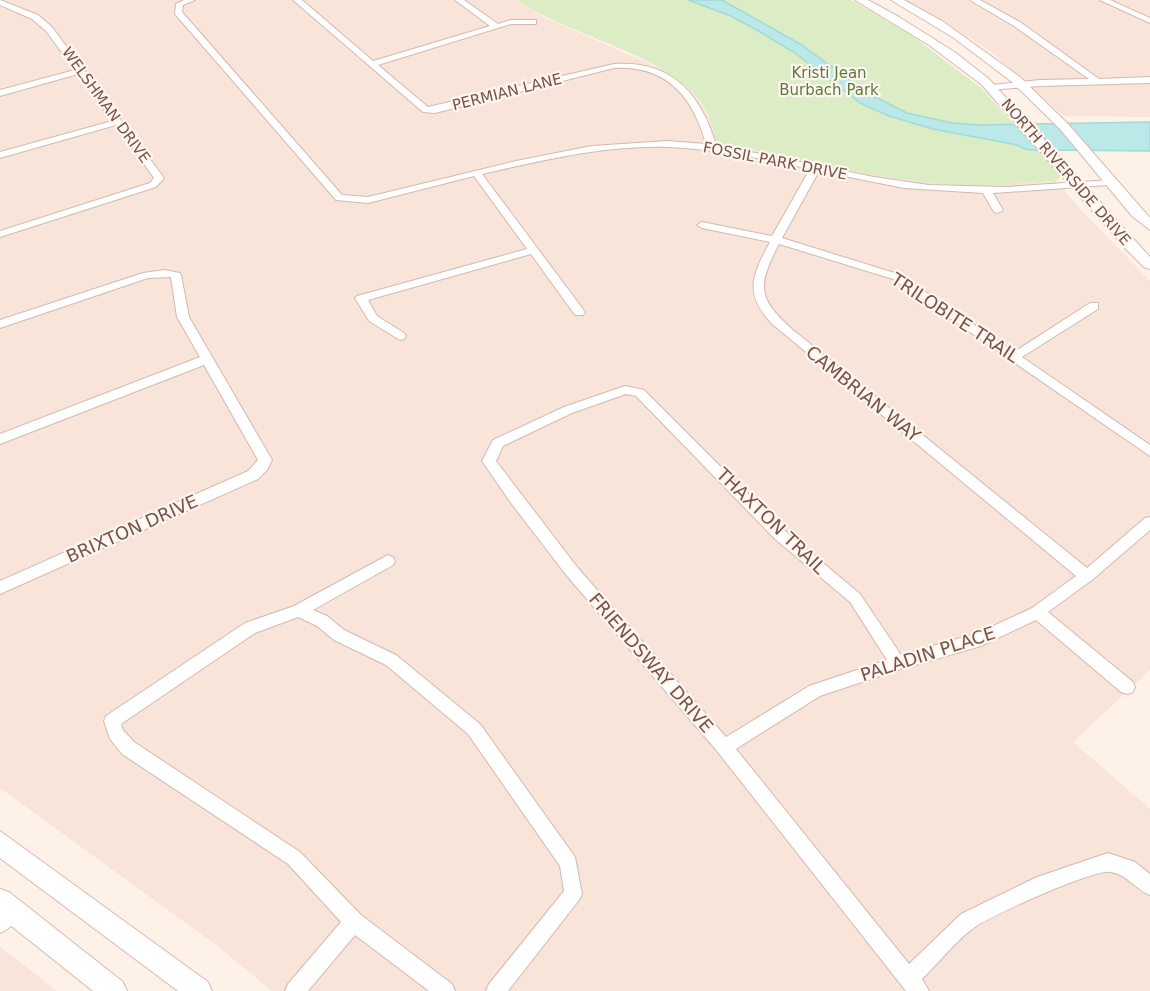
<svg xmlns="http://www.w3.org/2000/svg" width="1150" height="991" viewBox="0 0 1150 991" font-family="'DejaVu Sans',sans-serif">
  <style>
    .residential { fill: #f8e4d9 }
    .green { fill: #dcecc5 }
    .water { fill: #bae9e7; stroke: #a0dbd9; stroke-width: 1.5 }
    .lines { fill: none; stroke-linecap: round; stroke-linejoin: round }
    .street-casing { stroke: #d3b9af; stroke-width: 2 }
    .secondary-casing { stroke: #d8b9af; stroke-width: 2 }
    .street { fill: #fff; fill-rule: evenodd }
    .secondary { fill: #fff; fill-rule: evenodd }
    .labels { text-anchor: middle; stroke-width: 4.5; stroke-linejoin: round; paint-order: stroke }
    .far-park-label { font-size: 15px; fill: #5b7a3e; stroke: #fff6ef }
    .far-street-label { font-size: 15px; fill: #79524a; stroke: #fff6ef }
    .street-label { font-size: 18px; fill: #79524a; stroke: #fff6ef }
  </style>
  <rect width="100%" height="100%" fill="#fdf1e8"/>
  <g class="residential">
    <polygon points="0,0 516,0 545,18 666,71 687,87 705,109 718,143 904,180 988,185 1056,181 1080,209 1150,281 1150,670 1073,742 1150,809 1150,991 272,991 216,945 0,788"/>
    <polygon points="904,0 1150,0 1150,117 1064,116 994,54 936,16"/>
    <polygon points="0,947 57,991 0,991"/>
  </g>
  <path class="green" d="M517 0H851L911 35 981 88 1061 176 1056 181C1019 183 983 187 946 184 869 179 794 156 718 143 712 131 711 119 705 108 670 53 571 38 517 0Z"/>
  <polygon class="water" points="688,0 722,0 800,44 871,95 907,113 952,123 978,125 1150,122 1150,151 1051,150 1052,152 1025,149 1017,145 933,129 889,116 860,103 795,53 755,29 731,16"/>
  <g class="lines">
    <defs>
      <g id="street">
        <polygon points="0,0 38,15 52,27 164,178 156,187 0,237 0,231 150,183 154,178 116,125 0,158 0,152 112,121 78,74 0,96 0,90 75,70 46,31 32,19 0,5"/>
        <path d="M184 0H195L183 5 182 12 342 195 368 197 516 161 592 146 667 141 706 144C693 96 666 65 614 68L435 113 423 112 293 0H302L373 61 490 26 455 0H464L498 24 511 20H536V24H511L378 65 428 107 614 64C671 60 701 93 716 145L874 177 929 185 1006 187 1111 180 1113 182 1108 185 993 193 1003 210 998 213 994 212 983 193 904 188 819 171 782 238 901 275 1014 352 1090 303H1098V309L1022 357 1150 445V456L893 279 779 244C757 286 757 298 793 330L1087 568 1145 518 1150 517V530L1092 580 1048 612 1133 682 1135 687 1133 692 1127 694 1121 692 1036 620 981 646 898 670 820 696 736 749 909 964 961 914 1037 877 1108 853 1135 862 1150 874V895C1135 889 1128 875 1111 872 1094 869 992 915 975 927 955 941 939 963 922 979L929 991H906L717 751 567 576 511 503 482 461 493 440 564 407 625 386 644 390 785 531 860 594 901 655 978 633 1032 608 1076 576 771 323C744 293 752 275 770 242L702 228 697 225 702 222 772 236 810 169C764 159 717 149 669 147 606 145 543 160 482 174L585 312 583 315H575L531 254 368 300 377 316 404 333 406 336 404 339 400 340 369 321 355 298 357 296 527 249 474 176 368 203 336 200 175 14 176 4ZM626 394 636 396 775 539 850 602 887 660 809 686 726 737 577 567 496 461 503 446 572 413Z"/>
        <polygon points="970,0 980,0 1020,22 1099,79 1150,77 1150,83 1040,86 988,90 988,86 991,85 1040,80 1089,79 1014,26"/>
        <polygon points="1100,0 1110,0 1150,18 1150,23"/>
        <polygon points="164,270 180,273 181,275 189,317 272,460 267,470 258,479 0,594 0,581 248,471 258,460 204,365 0,444 0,434 200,357 177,317 171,277 148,278 0,328 0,320 143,273"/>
        <polygon points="388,555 393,557 395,561 393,565 313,610 327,616 344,630 396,655 480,724 575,857 582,894 579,900 508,991 486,991 489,984 564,891 560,866 468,734 386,665 334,640 317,626 298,617 255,633 121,724 123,730 134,742 300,852 361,915 452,984 455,991 429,991 355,935 308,991 285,991 288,984 341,922 288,864 122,754 110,739 104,721 106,716 245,623 294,606"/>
        <path d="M13 901 20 903 22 910C18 920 10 929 0 933V910L6 903Z"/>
      </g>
      <g id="secondary">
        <polygon points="855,0 868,0 899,17 956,53 989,79 1150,257 1150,269 1145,268 1125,248 981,84 929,45"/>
        <polygon points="891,0 904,0 942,21 1020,77 1068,124 1150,218 1150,230 1132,216 1060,129 1012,82 954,38"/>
        <polygon points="0,831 208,982 212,991 178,991 0,858"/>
        <polygon points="0,889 9,892 123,982 127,991 93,991 0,917"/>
      </g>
    </defs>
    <use href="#street" class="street-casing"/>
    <use href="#secondary" class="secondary-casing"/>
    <use href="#street" class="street"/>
    <use href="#secondary" class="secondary"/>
  </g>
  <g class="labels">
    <g class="far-park-label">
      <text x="829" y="78">Kristi Jean<tspan x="829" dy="17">Burbach Park</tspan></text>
    </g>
    <g class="far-street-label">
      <text transform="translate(507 92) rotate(-14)" y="5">PERMIAN LANE</text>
      <text transform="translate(106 105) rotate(54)" y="5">WELSHMAN DRIVE</text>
      <text transform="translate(775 161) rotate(11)" y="5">FOSSIL PARK DRIVE</text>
      <text transform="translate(1066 172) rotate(49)" y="5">NORTH RIVERSIDE DRIVE</text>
    </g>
    <g class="street-label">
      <text transform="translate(955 318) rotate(33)" y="6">TRILOBITE TRAIL</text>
      <text transform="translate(863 394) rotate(39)" y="6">CAMBRIAN WAY</text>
      <text transform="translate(771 521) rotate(44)" y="6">THAXTON TRAIL</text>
      <text transform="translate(132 529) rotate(-24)" y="6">BRIXTON DRIVE</text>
      <text transform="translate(928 654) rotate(-18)" y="6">PALADIN PLACE</text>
      <text transform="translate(651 663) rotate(49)" y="6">FRIENDSWAY DRIVE</text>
    </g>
  </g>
</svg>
